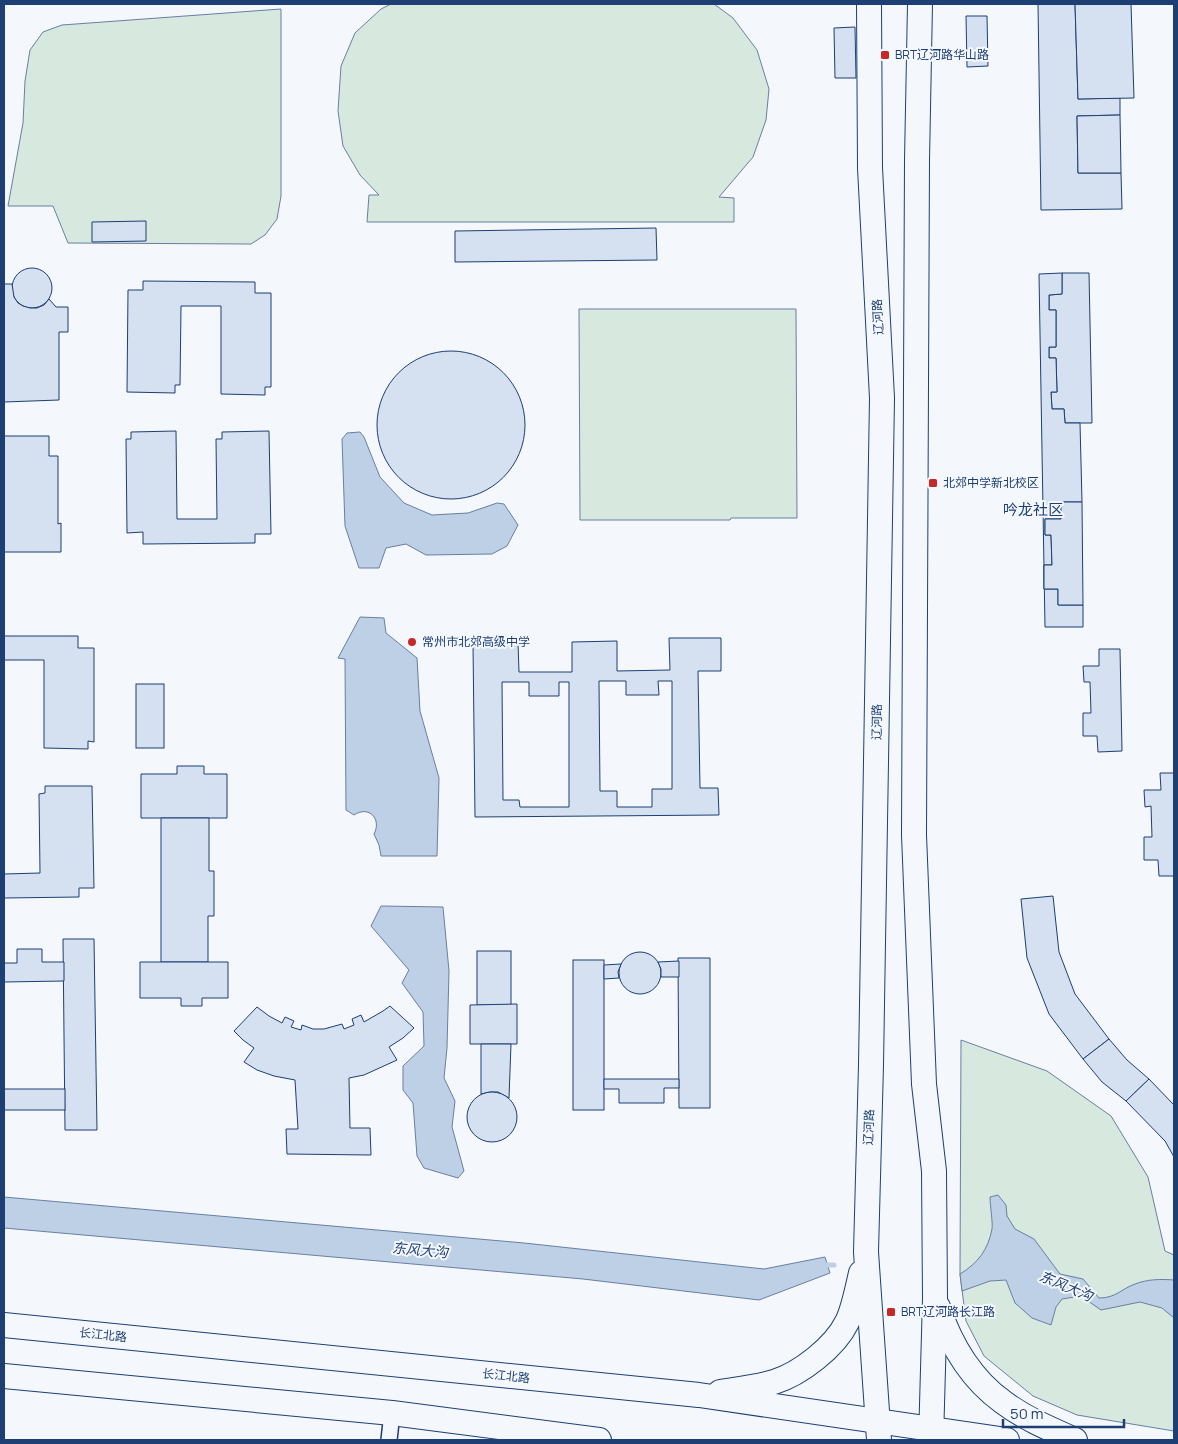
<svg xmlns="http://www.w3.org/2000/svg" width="1178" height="1444" viewBox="0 0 1178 1444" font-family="Manrope,'Noto Sans SC',sans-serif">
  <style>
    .green { fill: #d7e8df; stroke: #687fa3 }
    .water { fill: #bed0e5; stroke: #687fa3 }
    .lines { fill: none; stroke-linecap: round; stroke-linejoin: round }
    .stream { stroke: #bed0e5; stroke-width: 5 }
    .building { fill: #d5e0f0; stroke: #1d3f73; fill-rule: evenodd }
    .minor-casing { stroke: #1d3f73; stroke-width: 18 }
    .primary-casing { stroke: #1d3f73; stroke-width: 26 }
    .minor { stroke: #f4f7fb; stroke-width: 15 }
    .primary { stroke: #f4f7fb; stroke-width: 24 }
    .poi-dot { fill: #c62828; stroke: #f4f7fb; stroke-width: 2 }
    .labels { text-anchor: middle; stroke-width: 4; stroke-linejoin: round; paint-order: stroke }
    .poi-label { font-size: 12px; fill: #1d3f73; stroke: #f4f7fb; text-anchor: start }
    .street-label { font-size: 12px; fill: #1d3f73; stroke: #f4f7fb }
    .water-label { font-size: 14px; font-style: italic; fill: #1d3f73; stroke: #f4f7fb }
    .quarter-label { font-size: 15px; fill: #1d3f73; stroke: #f4f7fb }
  </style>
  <rect width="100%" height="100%" fill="#f4f7fb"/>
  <g class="green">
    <polygon points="391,4 714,4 733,18 757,50 769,89 766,120 753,157 719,197 734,198 734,222 367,222 369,195 379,195 360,175 343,146 338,111 341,66 355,33 381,9"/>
    <polygon points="281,9 281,196 277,219 265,235 251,244 68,243 53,206 8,206 23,123 25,81 30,50 43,32 62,25"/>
    <polygon points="579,309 796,309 797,518 731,518 730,520 580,520"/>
    <polygon points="961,1040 1047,1071 1111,1116 1148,1177 1165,1251 1174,1255 1174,1431 1077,1415 1033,1396 984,1356 966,1321 960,1274"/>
  </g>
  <g class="water">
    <polygon points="360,432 364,437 380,477 404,503 432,515 468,513 497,503 504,504 518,525 507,546 492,554 426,555 406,544 386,548 379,568 359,568 345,526 342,439 347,433"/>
    <path d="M360 617 384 618 386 633 417 658 420 711 439 778 437 856H381L379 845 374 834C382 819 369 805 354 815L346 810 345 659 338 658Z"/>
    <polygon points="381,906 443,907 449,971 447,1048 444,1078 455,1101 452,1127 464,1171 458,1178 424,1168 417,1156 413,1103 403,1090 403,1066 424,1046 423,1012 402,983 409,970 371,926"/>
    <path d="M998 1195 1006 1205 1007 1216 1015 1229 1034 1239 1060 1274 1083 1279 1099 1298C1116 1298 1121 1289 1135 1284 1148 1279 1161 1279 1174 1280V1318L1162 1308 1140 1302 1101 1310 1081 1296 1062 1299 1056 1307 1051 1325 1032 1318 1015 1303 1006 1280 990 1281 962 1291 960 1274C978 1263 988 1250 992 1229 993 1223 990 1205 990 1197Z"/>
    <polygon points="4,1197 524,1243 764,1269 825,1257 830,1273 759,1300 583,1279 4,1228"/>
  </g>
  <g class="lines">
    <polyline class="stream" points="822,1266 827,1265 834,1265"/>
  </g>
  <g class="building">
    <polygon points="1038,4 1075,4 1078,99 1120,98 1120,115 1077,116 1078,173 1121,173 1122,209 1041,210"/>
    <polygon points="1075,4 1131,4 1134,98 1078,99"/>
    <polygon points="966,16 987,16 988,66 967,67"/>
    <polygon points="855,27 856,78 835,78 834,28"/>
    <polygon points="1120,115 1121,173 1078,173 1077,116"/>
    <polygon points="146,221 146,241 92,242 92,222"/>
    <polygon points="656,228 657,260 455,262 455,231"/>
    <circle cx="32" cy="288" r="20"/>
    <polygon points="1062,273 1089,273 1092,423 1065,423 1064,409 1052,409 1051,392 1057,392 1056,358 1049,358 1049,347 1056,347 1056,310 1049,310 1049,295 1062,294"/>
    <polygon points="1062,273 1062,294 1049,295 1049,310 1056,310 1056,347 1049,347 1049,358 1056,358 1057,392 1051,392 1052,409 1064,409 1065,423 1080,423 1082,502 1061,502 1061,519 1045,519 1045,535 1051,535 1052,565 1044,565 1044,589 1058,589 1058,605 1083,605 1083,627 1045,627 1039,274"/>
    <polygon points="143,281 255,282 255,293 271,293 271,387 265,387 265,395 221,394 221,306 181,306 180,385 175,385 175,393 127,392 128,290 143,290"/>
    <polygon points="4,284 12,284 14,297 18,303 23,306 30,308 37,308 44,305 49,299 56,307 68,307 68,332 59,332 59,400 4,402"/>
    <circle cx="451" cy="425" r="74"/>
    <polygon points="176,431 177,519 217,519 216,439 222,439 222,432 269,431 271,534 255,534 255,543 143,544 143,532 127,533 126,439 131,439 131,432"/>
    <polygon points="4,436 49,436 49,456 58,456 58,524 61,523 61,552 4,552"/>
    <polygon points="1061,502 1082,502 1083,605 1058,605 1058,589 1044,589 1044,565 1052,565 1051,535 1045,535 1045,519 1061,519"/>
    <polygon points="4,636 78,636 78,648 94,648 94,742 88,741 88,749 44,748 44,660 4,660 4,716"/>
    <path d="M669 638H721V671H698L700 788H718L719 815 475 817 473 644 518 643 519 672H572V642L617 641V671L670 670ZM599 681H626V695H659L658 681H672V789H652V807H617V791H600ZM502 682H529V696H559V682H569V807H520L519 800H503Z"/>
    <polygon points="1099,649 1120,649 1122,751 1098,752 1097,736 1083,736 1083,713 1091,713 1090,682 1084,682 1083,666 1099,666"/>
    <rect x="136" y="684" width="28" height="64"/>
    <polygon points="177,766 204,766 204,774 227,774 227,818 141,818 141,774 177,774"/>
    <polygon points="1160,773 1174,773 1174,876 1159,876 1158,860 1144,860 1144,837 1152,837 1151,806 1145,807 1144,790 1161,790"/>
    <polygon points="45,786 92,786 94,888 79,888 79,897 4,898 4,874 40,873 39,794 45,793"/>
    <polygon points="161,818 209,818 209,871 214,871 214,916 208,916 208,962 161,962"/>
    <polygon points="1053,896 1059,952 1075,994 1109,1039 1083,1059 1049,1014 1027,958 1021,899"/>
    <polygon points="63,939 94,939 97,1130 65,1130"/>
    <polygon points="17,949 42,949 42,962 64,962 64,981 4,982 4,963 17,963"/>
    <rect x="477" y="951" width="34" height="54"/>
    <circle cx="640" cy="973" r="21"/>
    <polygon points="678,958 710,958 710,1108 679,1108"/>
    <rect x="573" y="960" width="31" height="150"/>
    <polygon points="679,961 679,977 661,977 661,969 658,962"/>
    <polygon points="140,962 228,962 228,998 202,998 202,1006 181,1006 181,998 140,998"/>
    <polygon points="621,964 618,972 619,978 604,979 604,965"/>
    <polygon points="517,1004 517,1044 470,1044 470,1005"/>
    <polygon points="390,1006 414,1028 403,1038 389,1047 397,1060 364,1075 349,1078 350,1128 370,1128 371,1155 287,1154 286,1129 298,1129 295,1080 274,1076 257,1070 244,1062 254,1048 243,1040 234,1031 257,1007 269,1016 282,1023 285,1017 294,1021 291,1027 301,1030 302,1025 313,1029 324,1029 342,1024 344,1029 354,1025 352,1019 361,1015 364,1022 383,1011"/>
    <polygon points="1109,1039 1127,1060 1149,1079 1126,1101 1102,1082 1083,1059"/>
    <polygon points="481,1044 511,1044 509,1098 498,1092 490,1092 481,1094"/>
    <polygon points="604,1079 679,1079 679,1088 664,1088 664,1103 619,1103 619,1089 604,1089"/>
    <polygon points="1149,1079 1174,1105 1174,1157 1165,1141 1126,1101"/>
    <rect x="4" y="1089" width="61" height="21"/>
    <circle cx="492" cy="1117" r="25"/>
  </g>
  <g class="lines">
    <defs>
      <polyline id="minor" points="389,1440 392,1413"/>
      <g id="primary">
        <polyline points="869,4 870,168 882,398 871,1065 866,1252 879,1440"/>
        <polyline points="920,4 917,160 914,835 924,1084 934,1171 935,1298 931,1440"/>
        <path d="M938 1307C950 1343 971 1379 1003 1402 1024 1418 1050 1429 1075 1440"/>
        <polyline points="4,1325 699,1395 1007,1440"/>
        <polyline points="4,1376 392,1413 599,1440"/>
        <path d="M720 1392C738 1389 757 1387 774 1382 800 1374 835 1347 847 1322 853 1311 858 1286 861 1273"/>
      </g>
    </defs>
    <use href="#minor" class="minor-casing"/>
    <use href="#primary" class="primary-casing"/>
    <use href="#minor" class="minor"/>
    <use href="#primary" class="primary"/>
  </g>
  <g class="poi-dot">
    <rect x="880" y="50" width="10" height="10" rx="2.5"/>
    <rect x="928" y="478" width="10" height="10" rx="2.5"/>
    <circle cx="412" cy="642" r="5"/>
    <rect x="886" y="1307" width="10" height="10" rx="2.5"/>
  </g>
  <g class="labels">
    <g class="poi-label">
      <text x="895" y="59">BRT辽河路华山路</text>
      <text x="943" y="487">北郊中学新北校区</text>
      <text x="422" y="646">常州市北郊高级中学</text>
      <text x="901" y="1316">BRT辽河路长江路</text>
    </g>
    <g class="street-label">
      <text transform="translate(878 317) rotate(-93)" y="4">辽河路</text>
      <text transform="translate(877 722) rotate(-89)" y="4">辽河路</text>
      <text transform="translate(869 1127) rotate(-88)" y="4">辽河路</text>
      <text transform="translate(103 1335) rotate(6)" y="4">长江北路</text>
      <text transform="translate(506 1376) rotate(6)" y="4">长江北路</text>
    </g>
    <g class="water-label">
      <text transform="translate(420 1250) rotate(5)" y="5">东风大沟</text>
      <text transform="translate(1066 1286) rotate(23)" y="5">东风大沟</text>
    </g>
    <g class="quarter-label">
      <text x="1033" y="515">吟龙社区</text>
    </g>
  </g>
  <rect width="1178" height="1444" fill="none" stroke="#1d3f73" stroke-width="10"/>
  <path d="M1003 1419v8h121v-8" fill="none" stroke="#1d3f73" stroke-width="2.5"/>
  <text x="1010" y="1419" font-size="15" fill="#1d3f73" stroke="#f4f7fb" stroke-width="4" paint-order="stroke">50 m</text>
</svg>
